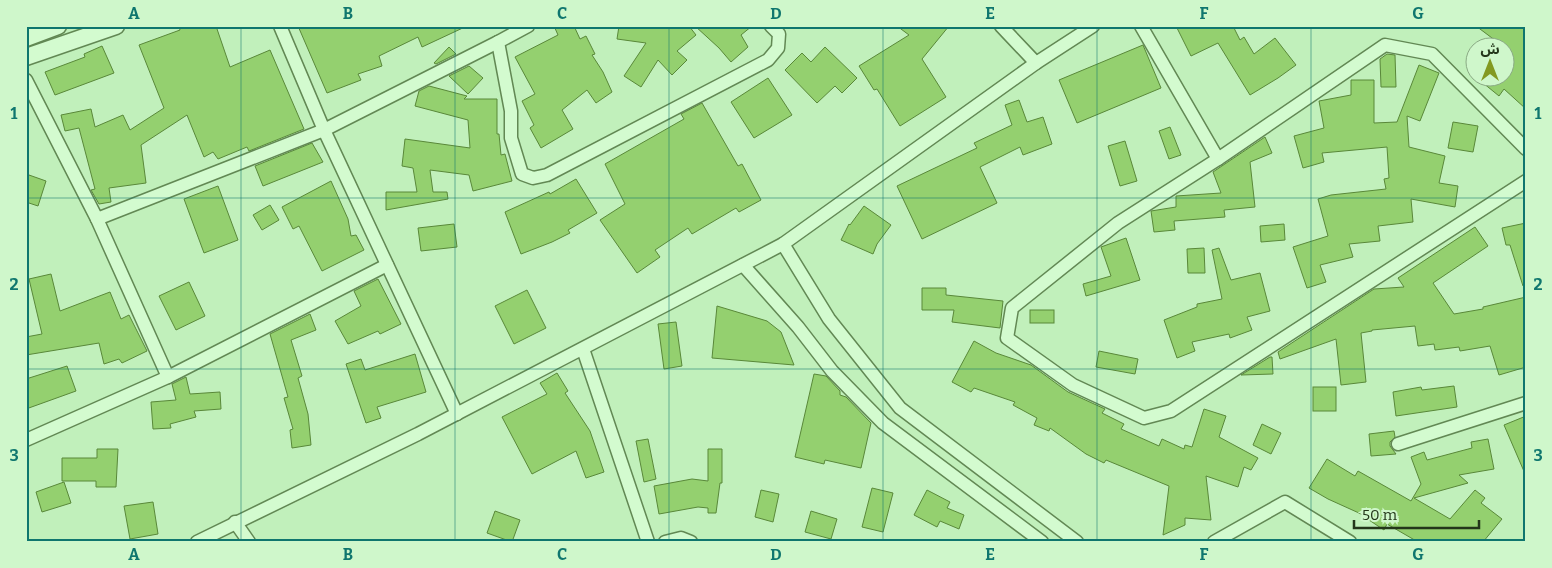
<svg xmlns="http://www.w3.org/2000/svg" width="1552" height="568" viewBox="0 0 1552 568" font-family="Bitter,'Noto Sans Arabic',serif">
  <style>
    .building { fill: #94d06f; stroke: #598839 }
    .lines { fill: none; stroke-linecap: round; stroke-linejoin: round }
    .minor-casing { stroke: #628854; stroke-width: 15 }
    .tertiary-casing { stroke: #628854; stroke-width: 19 }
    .minor { stroke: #d3fbcf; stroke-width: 12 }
    .tertiary { stroke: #d3fbcf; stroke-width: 16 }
    .grid { fill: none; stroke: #0f766e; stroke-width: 1; stroke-opacity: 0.55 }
    .neatline { fill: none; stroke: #0f766e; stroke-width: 2 }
    .grid-label { font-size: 16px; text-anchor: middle; font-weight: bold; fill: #0f766e }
  </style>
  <rect width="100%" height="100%" fill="#c1f0bb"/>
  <g class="building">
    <polygon points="179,26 216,26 230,67 270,50 304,129 249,151 247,147 218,159 213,152 204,157 187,115 141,145 146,183 109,188 111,202 99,204 91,190 95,189 79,128 65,131 61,115 91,109 95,127 123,115 130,130 164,108 139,45 180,30"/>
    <polygon points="298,26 467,26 422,47 418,37 379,56 382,66 358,74 361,80 327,93"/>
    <polygon points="554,26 574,26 580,39 586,36 595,54 592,55 603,72 612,92 596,103 587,90 562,110 573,129 541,148 530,128 534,125 522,101 535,94 515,57 558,35"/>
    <polygon points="619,26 689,26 696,35 677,51 687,60 672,75 658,60 641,87 624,76 646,43 617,39"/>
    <polygon points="695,26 752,26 741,35 748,47 731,62 719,48"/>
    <polygon points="897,26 949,26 922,59 946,97 900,126 877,89 874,90 859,66 909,35"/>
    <polygon points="1176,26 1233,26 1240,40 1244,37 1254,54 1275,38 1296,65 1278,78 1250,95 1218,43 1191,56"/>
    <polygon points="1476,26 1526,26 1526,109 1504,89 1499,96 1477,78 1504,78 1504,47"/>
    <polygon points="1143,45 1161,88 1077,123 1059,80"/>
    <polygon points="102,46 114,73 55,95 45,72 85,57 84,54"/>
    <polygon points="449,47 456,54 436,64 434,63"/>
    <polygon points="825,47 857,78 842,93 835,86 817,103 785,70 802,53 811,62"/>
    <polygon points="1387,54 1395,55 1396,87 1381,87 1380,59"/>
    <polygon points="1419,65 1439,73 1420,121 1407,116 1409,147 1445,156 1439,183 1458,186 1455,207 1411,199 1413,222 1378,226 1380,241 1349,244 1353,257 1320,265 1326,282 1307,288 1293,247 1328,236 1318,199 1331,195 1386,189 1384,179 1389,178 1387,147 1322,153 1324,162 1303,168 1294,136 1324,128 1319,101 1351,95 1351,80 1374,80 1374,123 1397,122"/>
    <polygon points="469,66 483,78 468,94 449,76"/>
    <polygon points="768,78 792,115 754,138 731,102"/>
    <polygon points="429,86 467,96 464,99 497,99 497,134 499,134 501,155 505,154 512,181 473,191 469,175 430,170 433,192 447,192 448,199 386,210 386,192 417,192 413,168 402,166 405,139 470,148 468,120 415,106 419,91"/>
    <polygon points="1019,100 1027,122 1043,117 1052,144 1023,155 1020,147 980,167 997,203 922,239 897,186 977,148 974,143 1012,125 1005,105"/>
    <polygon points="702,103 738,166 742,164 761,200 739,212 736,208 692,234 688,228 655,250 660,257 637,273 600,220 625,204 605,164 684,119 681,114"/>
    <polygon points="1453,122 1478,126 1473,152 1448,148"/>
    <polygon points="1170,127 1181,155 1169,159 1159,131"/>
    <polygon points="1265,137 1272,153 1250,162 1255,207 1224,210 1225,217 1174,221 1175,230 1154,232 1151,211 1176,207 1176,196 1221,193 1213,172"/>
    <polygon points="1125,141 1137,181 1120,186 1108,146"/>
    <polygon points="312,143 323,162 263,186 255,166"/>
    <polygon points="29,175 46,181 38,206 26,202 26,182"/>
    <polygon points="576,179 597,213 568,230 570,233 552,242 521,254 505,212 549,192 550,194"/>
    <polygon points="331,181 348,219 351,236 356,235 364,250 322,271 299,226 293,229 282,207"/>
    <polygon points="218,186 238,240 204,253 184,199"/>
    <polygon points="270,205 279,220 262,230 253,215"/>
    <polygon points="864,206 891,225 877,244 873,254 841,240 849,224 850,225"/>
    <polygon points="1526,223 1526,286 1523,286 1510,245 1506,245 1502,228"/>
    <polygon points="454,224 457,247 421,251 418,228"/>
    <polygon points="1284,224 1285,240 1261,242 1260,226"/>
    <polygon points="1475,227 1488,246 1433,283 1454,314 1483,309 1483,307 1526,297 1526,367 1499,375 1490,346 1460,351 1459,347 1435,350 1434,344 1418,346 1415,326 1372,330 1372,331 1361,333 1366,382 1341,385 1336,339 1280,359 1278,352 1374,289 1404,287 1398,278"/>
    <polygon points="1126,238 1140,280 1086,296 1083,284 1111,276 1101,247"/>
    <polygon points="1204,248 1205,273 1188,273 1187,249"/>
    <polygon points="1219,248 1231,280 1260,273 1270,311 1247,317 1252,330 1230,338 1229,334 1192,342 1195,351 1177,358 1164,320 1197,307 1197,304 1222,299 1212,250"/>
    <polygon points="51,274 60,311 110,292 121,319 129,315 147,351 122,363 119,359 104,364 99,343 26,355 26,337 42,334 29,279"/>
    <polygon points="378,279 401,324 380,334 378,331 348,344 335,321 361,306 354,291"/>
    <polygon points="189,282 205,316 176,330 159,296"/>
    <polygon points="922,288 946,288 946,295 1003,301 1000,328 952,322 954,310 922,310"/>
    <polygon points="527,290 546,328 514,344 495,306"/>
    <polygon points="717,306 767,321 781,332 794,365 712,358"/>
    <rect x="1030" y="310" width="24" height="13"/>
    <polygon points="310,314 316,330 291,340 302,376 298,378 308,414 311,445 292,448 290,430 293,429 284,398 288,397 270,334"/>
    <polygon points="676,322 682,366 664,369 658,324"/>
    <polygon points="974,341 996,353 1031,365 1068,392 1105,409 1102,413 1124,424 1121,429 1159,446 1162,439 1184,449 1185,445 1192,447 1204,409 1226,416 1219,437 1258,458 1251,470 1244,467 1238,487 1206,476 1211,520 1185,518 1185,525 1163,535 1169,486 1106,460 1104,463 1086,454 1050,428 1049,431 1034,425 1037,418 1013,405 1015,402 974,388 971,392 952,382"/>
    <polygon points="1099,351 1138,359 1135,374 1096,367"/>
    <polygon points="415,354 426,392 377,407 381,418 366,423 346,364 361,359 365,370"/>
    <polygon points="1270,357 1272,357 1273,374 1241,375"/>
    <polygon points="67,366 76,391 26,409 26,379"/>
    <polygon points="557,373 568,391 565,393 590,431 604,472 586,478 576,451 532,474 502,417 547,394 540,383"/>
    <polygon points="814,374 826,376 840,391 840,395 846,397 871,423 861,468 825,460 824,464 795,457"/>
    <polygon points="186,377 190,394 220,392 221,409 194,411 196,417 170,424 171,428 153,429 151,402 176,400 172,384"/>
    <polygon points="1454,386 1457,407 1396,416 1393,392 1421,387 1422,390"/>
    <rect x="1313" y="387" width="23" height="24"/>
    <polygon points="1526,416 1526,476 1504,425"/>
    <polygon points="1262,424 1281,433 1271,454 1253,445"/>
    <polygon points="1394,431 1395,437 1390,442 1390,446 1396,454 1371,456 1369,434"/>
    <polygon points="648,439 656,479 644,482 636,441"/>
    <polygon points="1488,439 1494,469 1459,475 1468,483 1414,498 1450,519 1475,490 1485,498 1481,503 1502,519 1483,542 1418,542 1387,524 1384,530 1369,520 1370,518 1328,499 1309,488 1327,459 1355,476 1358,471 1411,501 1421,484 1411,457 1424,452 1427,460 1472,448 1471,442"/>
    <polygon points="97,449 118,449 116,487 96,487 96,481 62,481 62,458 97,458"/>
    <polygon points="708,449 722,449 722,483 720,483 716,513 708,513 708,508 698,507 659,514 654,486 692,479 708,481"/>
    <polygon points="64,482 71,503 42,512 36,492"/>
    <polygon points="872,488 893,493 883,532 862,527"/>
    <polygon points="761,490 779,494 773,522 755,517"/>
    <polygon points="927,490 950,502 947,508 964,515 959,529 940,521 937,527 914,515"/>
    <polygon points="153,502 158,534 130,539 124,506"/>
    <polygon points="495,511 520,520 512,542 487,533"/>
    <polygon points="811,511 837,519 831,539 805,532"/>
  </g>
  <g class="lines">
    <defs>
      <g id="minor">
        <polyline points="280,26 324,130 457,414"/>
        <polyline points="528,26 498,42 511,111 511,138 522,174 533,178 547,175 768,60 778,48 779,34 771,26"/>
        <polyline points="1001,26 1036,63"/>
        <polyline points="1141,26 1218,159"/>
        <polyline points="26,80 97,219"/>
        <polyline points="1526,149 1432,54 1385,45 1218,159 1118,223 1012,308 1007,338 1073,385 1144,418 1171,411 1526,181"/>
        <polyline points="783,244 829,319 900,408 1077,542"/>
        <polyline points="743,265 798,327 832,371 883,423 1042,542"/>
        <polyline points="583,349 648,542"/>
        <polyline points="168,377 387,265"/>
        <polyline points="26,440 168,377 97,219 324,130 498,42"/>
        <polyline points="1398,444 1526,403"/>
        <polyline points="235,522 249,542"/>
        <polyline points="197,542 418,434 783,244 1036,63 1093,26"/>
        <polyline points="665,542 681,538 691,542"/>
        <polyline points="1214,542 1285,502 1350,542"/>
      </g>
      <g id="tertiary">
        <polyline points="26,38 58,26"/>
        <polyline points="26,57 116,26"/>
      </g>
    </defs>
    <use href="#minor" class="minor-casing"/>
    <use href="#tertiary" class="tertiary-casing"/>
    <use href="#minor" class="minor"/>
    <use href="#tertiary" class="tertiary"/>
  </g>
  <path class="grid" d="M241 26V542M455 26V542M669 26V542M883 26V542M1097 26V542M1311 26V542M26 198H1526M26 369H1526"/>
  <rect width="1552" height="568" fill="none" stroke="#cff7cb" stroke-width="55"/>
  <g transform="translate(1490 62)"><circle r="24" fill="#cff7cb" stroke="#8aaa84"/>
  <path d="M0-4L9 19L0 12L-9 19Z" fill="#839a21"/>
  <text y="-8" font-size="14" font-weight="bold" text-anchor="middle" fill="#23361a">ش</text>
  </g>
  <path d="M1354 520v8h125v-8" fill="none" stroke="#23361a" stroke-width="2.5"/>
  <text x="1362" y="520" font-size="15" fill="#23361a" stroke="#cff7cb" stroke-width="4" paint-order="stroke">50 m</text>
  <rect x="28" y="28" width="1496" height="512" class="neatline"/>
  <g class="grid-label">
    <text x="134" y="19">A</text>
    <text x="348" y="19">B</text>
    <text x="562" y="19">C</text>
    <text x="776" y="19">D</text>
    <text x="990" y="19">E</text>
    <text x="1204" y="19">F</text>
    <text x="1418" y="19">G</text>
    <text x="14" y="119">1</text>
    <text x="1538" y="119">1</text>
    <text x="14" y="290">2</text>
    <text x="1538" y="290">2</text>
    <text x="14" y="461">3</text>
    <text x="1538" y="461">3</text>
    <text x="134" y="560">A</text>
    <text x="348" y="560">B</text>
    <text x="562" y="560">C</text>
    <text x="776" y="560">D</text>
    <text x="990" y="560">E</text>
    <text x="1204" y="560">F</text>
    <text x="1418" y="560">G</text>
  </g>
</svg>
